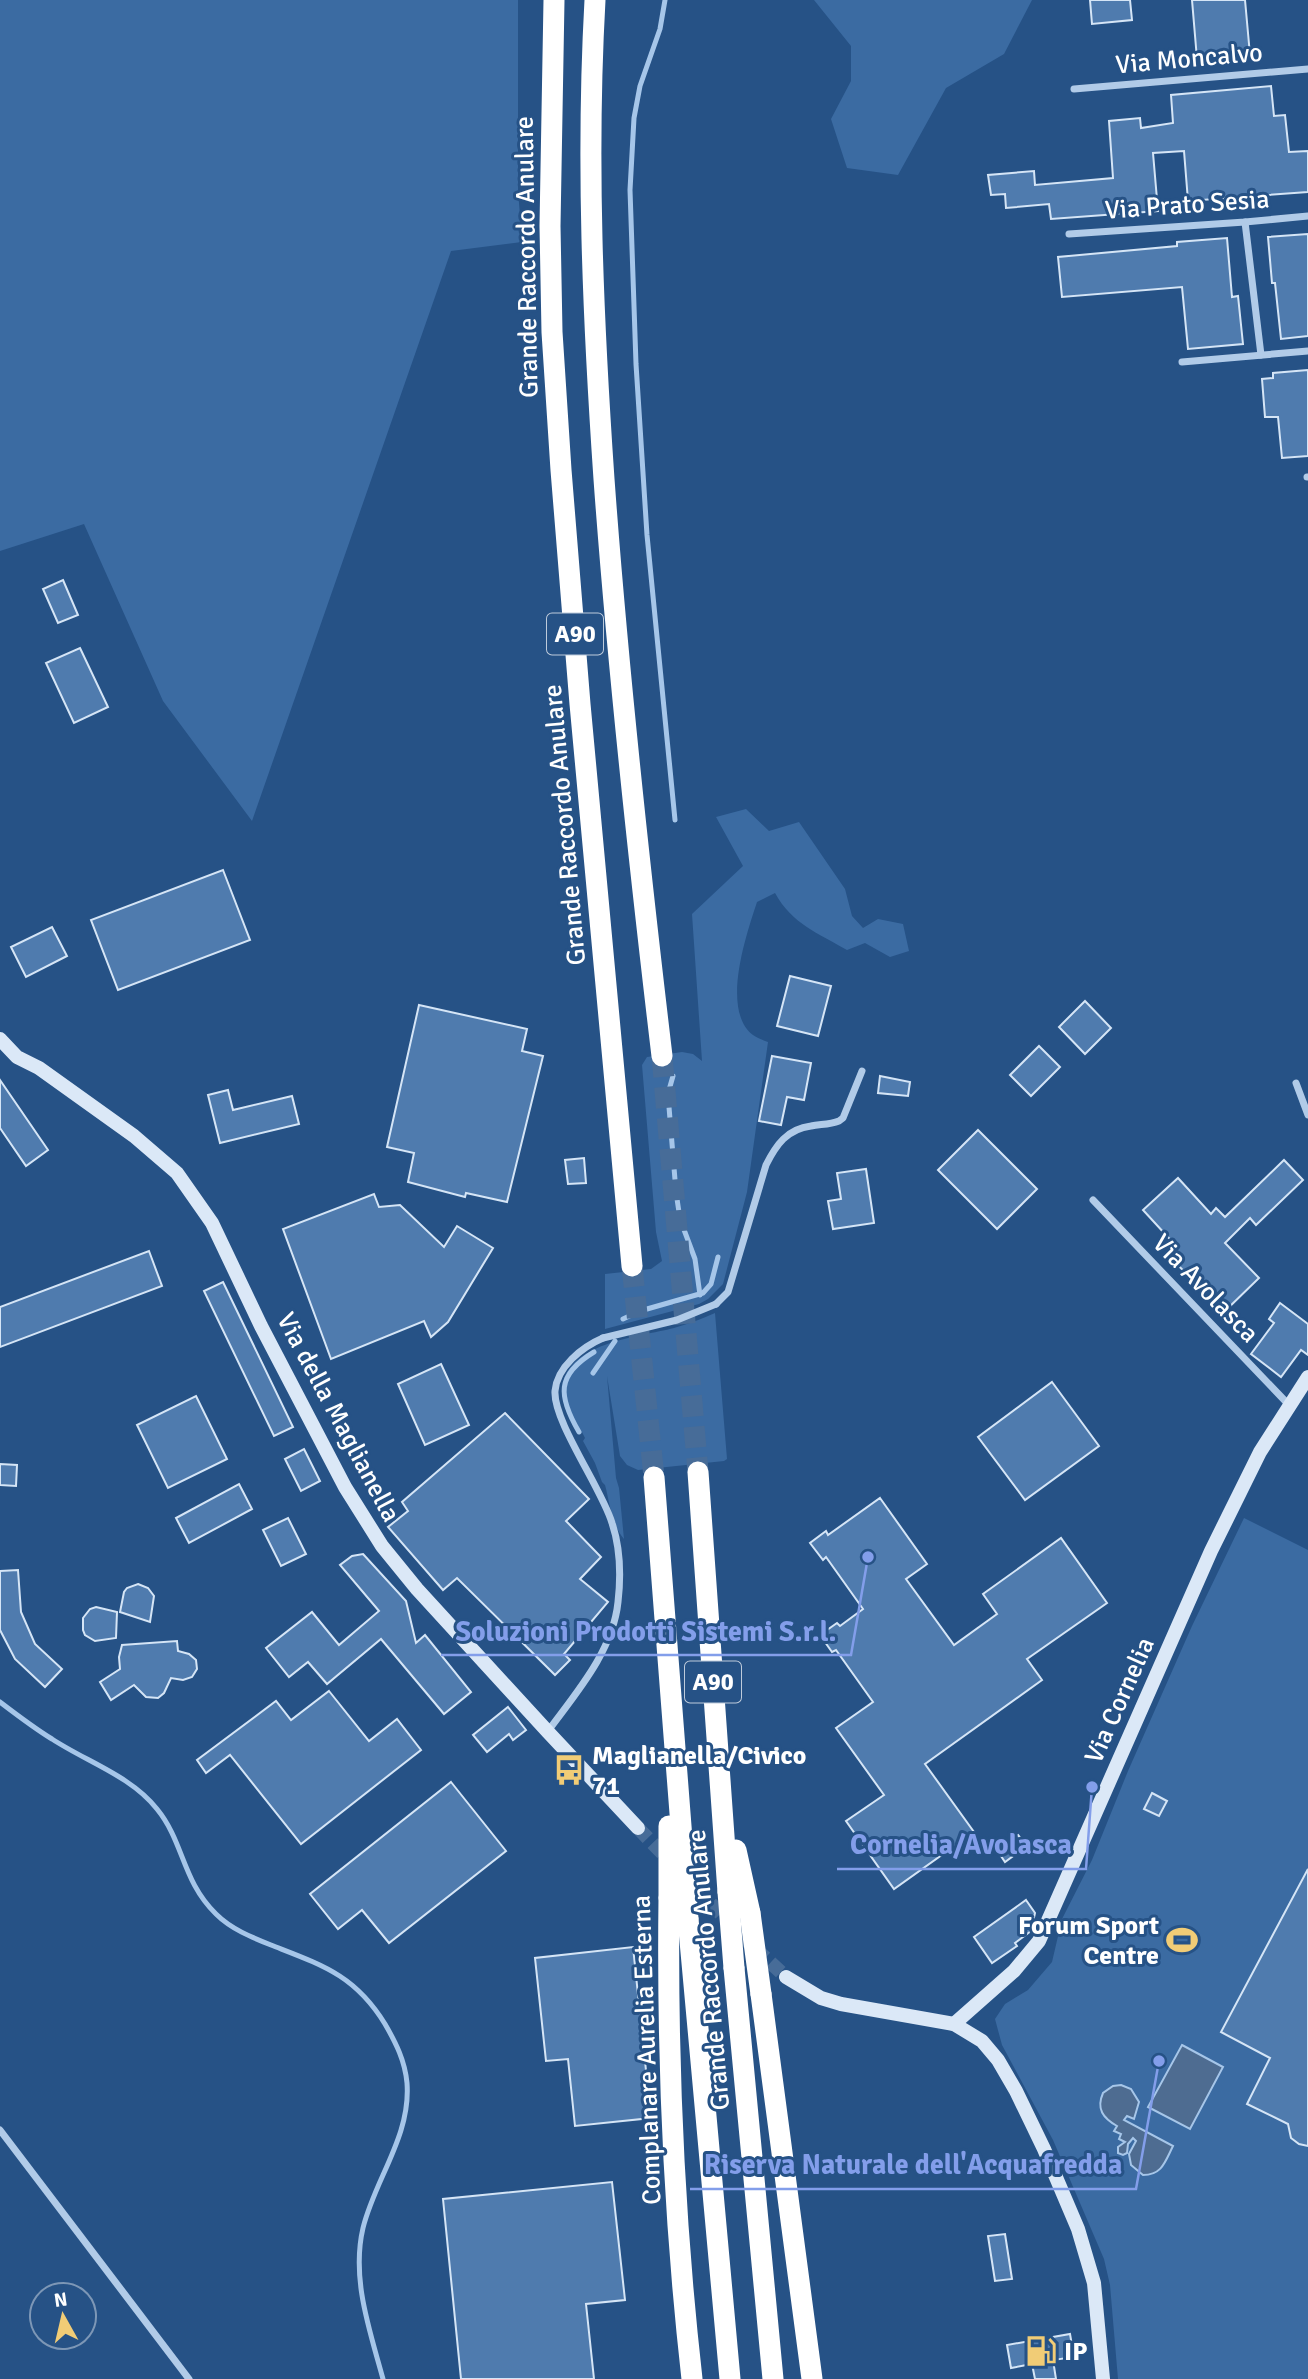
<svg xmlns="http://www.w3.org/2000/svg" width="1308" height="2379" viewBox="0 0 1308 2379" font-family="Signika,sans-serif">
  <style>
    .green { fill: #3b6ba2 }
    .water { fill: #4e6c91; stroke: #a6c6e9; stroke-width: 2 }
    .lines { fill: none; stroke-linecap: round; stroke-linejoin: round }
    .stream { stroke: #a6c6e9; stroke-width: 5 }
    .building { fill: #4f7bae; stroke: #d5e5f6; stroke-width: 2 }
    .secondary-tunnel { stroke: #476c98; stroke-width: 14; stroke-dasharray: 14 7; stroke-linecap: butt }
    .highway-tunnel { stroke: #476c98; stroke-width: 21; stroke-dasharray: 21 10; stroke-linecap: butt }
    .street { stroke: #b1cbe8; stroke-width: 7 }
    .secondary { stroke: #dbe8f7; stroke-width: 14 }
    .highway { stroke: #fff; stroke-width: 21 }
    .street-bridge { stroke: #b1cbe8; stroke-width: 7 }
    .highway-bridge { stroke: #fff; stroke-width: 21 }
    .labels { text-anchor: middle; stroke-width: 6; stroke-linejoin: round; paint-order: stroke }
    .shield { fill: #265286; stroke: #becbdb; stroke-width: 2 }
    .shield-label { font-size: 24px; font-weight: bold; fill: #fff }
    .street-label { font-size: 26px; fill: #fff; stroke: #265286 }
    .poi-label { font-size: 26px; font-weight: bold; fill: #fff; stroke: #265286; text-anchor: start }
    .leader { fill: none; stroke: #839eea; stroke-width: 2.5 }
    .callout-dot { fill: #839eea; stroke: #265286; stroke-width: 2.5 }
    .callout-label { font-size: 28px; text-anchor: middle; font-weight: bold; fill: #839eea; stroke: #265286; stroke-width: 6; stroke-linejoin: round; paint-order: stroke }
  </style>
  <rect width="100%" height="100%" fill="#265286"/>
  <g class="green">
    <polygon points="0,0 518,0 518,190 522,242 451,251 252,821 163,701 84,524 0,551"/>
    <polygon points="814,0 1032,0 1004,54 946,88 898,175 847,168 831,119 851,81 851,46"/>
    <path d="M746 809 769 831 799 822 845 889 852 916 863 928 878 919 903 924 909 951 890 957 865 943 847 950C818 933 792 924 775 893L757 902C747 933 720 1010 753 1035 757 1038 763 1040 768 1042L747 1192 723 1284 708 1299 699 1304 605 1329V1274L651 1269 662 1261 656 1232 642 1065 647 1057 682 1052 693 1054 702 1061 692 914 743 866 716 817Z"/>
    <path d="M715 1313 727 1459 724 1461 638 1470 627 1465 620 1456 607 1376 616 1478 619 1488 624 1539C611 1524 610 1503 605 1485L602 1482 595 1463 583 1441 585 1438 582 1432 578 1434C572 1422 563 1408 562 1394 560 1343 639 1337 674 1328 688 1324 702 1319 715 1313Z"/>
    <polygon points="1244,1518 1308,1550 1308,2379 1118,2379 1110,2285 1104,2259 1053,2140 1002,2045 995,2019 1005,2004 1028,1990 1052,1962 1062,1919 1092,1860 1128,1771 1192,1626"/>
  </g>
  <g class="water">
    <polygon points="1182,2045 1223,2067 1190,2129 1148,2107"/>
    <path d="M1121 2085 1131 2089 1139 2102 1134 2119 1127 2116 1124 2120 1173 2146C1165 2162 1162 2175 1143 2175L1131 2165 1129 2154 1136 2141 1133 2138 1128 2144 1127 2153 1123 2155 1118 2153V2147L1125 2142 1119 2139 1121 2134 1114 2131 1117 2126C1103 2118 1096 2109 1103 2093L1113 2086Z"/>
  </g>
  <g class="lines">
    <g class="stream">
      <polyline points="665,0 660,29 640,86 634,118 630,190 636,364 647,535 675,820"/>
      <polyline points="673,1076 669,1090 669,1107 676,1192 680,1219 695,1259 700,1295"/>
      <polyline points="623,1319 640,1311 703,1293 711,1284 718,1257"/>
      <polyline points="593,1373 615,1341"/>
      <path d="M579 1432C558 1396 556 1375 594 1352"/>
      <path d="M0 1702C17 1715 34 1728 52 1739 87 1762 131 1776 157 1809 184 1842 182 1881 216 1914 231 1929 251 1937 271 1945 322 1965 355 1975 385 2024 396 2043 405 2061 407 2083 411 2136 375 2179 363 2228 351 2279 370 2331 383 2379"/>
    </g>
  </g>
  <g class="building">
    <polygon points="1090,0 1130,0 1132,20 1092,24"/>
    <polygon points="1192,0 1245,0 1250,55 1197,59"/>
    <polygon points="1271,86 1274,116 1285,115 1289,152 1308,151 1308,192 1188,201 1184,151 1153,153 1158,211 1051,219 1049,204 1006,208 1005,194 991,195 988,175 1034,171 1035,185 1113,178 1109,121 1140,118 1141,128 1173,123 1171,95"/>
    <polygon points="1308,234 1308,336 1281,339 1275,283 1272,283 1268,237"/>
    <polygon points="1227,238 1232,297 1238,296 1243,344 1188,349 1182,287 1062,297 1058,257 1177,246 1177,242"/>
    <polygon points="1308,370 1308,456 1282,458 1278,417 1265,417 1262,379 1273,378 1273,373"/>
    <polygon points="63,580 78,615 58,623 43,589"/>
    <polygon points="80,648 108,707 74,723 46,663"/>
    <polygon points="223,870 250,940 118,990 91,920"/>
    <polygon points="52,927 67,956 26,977 11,947"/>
    <polygon points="790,976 831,986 818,1036 777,1026"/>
    <polygon points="1085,1001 1111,1028 1085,1054 1059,1027"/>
    <polygon points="419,1005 527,1029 522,1051 543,1056 507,1202 466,1193 465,1197 408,1182 414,1153 387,1147"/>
    <polygon points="1039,1046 1060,1067 1031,1096 1010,1075"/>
    <polygon points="772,1056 811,1063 804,1100 787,1097 781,1125 759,1121"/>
    <polygon points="880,1076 910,1082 908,1096 878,1093"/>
    <polygon points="0,1080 48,1150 26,1166 0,1128"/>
    <polygon points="228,1090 233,1110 292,1096 299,1124 220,1143 208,1095"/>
    <polygon points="978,1130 1037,1189 997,1229 938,1170"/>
    <polygon points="584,1158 586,1183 568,1184 565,1160"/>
    <polygon points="1284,1160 1303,1180 1256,1225 1250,1218 1225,1243 1259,1278 1224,1312 1168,1255 1177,1247 1143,1210 1178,1178 1211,1214 1216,1208 1225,1217"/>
    <polygon points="866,1169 874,1223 833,1229 828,1201 841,1199 837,1173"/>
    <polygon points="374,1194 379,1207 400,1205 444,1247 457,1226 493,1248 448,1322 431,1337 424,1321 331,1359 283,1229"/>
    <polygon points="149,1251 162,1286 0,1347 0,1307"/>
    <polygon points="223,1282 293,1427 274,1436 204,1291"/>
    <polygon points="1280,1303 1308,1324 1308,1355 1301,1350 1281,1377 1251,1354 1274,1323 1269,1319"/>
    <polygon points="441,1364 469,1425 425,1445 398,1384"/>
    <polygon points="1052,1382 1099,1446 1025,1500 978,1437"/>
    <polygon points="196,1396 227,1459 168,1488 137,1425"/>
    <polygon points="505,1413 589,1499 566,1521 601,1557 580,1579 608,1602 564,1654 570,1660 555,1675 457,1578 443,1590 388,1527 408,1511 402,1502"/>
    <polygon points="304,1449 320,1481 301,1491 285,1459"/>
    <polygon points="0,1464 17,1465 16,1486 0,1485"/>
    <polygon points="239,1484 252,1509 189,1543 176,1518"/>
    <polygon points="880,1498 927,1564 906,1579 954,1645 997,1614 983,1594 1061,1538 1107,1603 1027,1659 1042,1680 925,1764 974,1832 894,1889 846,1821 884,1795 836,1728 873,1702 836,1650 832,1652 820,1635 837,1623 840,1626 863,1609 826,1557 823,1560 810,1543 826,1531 828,1535"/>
    <polygon points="288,1518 306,1554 281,1566 263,1530"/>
    <polygon points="363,1554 406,1601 416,1643 425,1635 471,1692 444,1714 381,1639 327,1684 308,1662 289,1677 266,1648 312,1612 339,1645 379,1611 340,1565 352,1556"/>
    <polygon points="18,1570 21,1612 35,1644 62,1669 45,1687 15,1659 0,1630 0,1571"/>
    <polygon points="138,1584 148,1588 154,1596 150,1622 120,1612 124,1592 127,1588"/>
    <polygon points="96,1607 117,1612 116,1638 95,1641 85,1635 83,1630 83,1618 90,1609"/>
    <polygon points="177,1641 178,1651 189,1654 196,1660 197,1669 192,1677 183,1680 171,1678 164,1693 158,1698 146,1697 134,1685 111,1700 100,1682 120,1669 119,1657 122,1645"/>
    <polygon points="329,1691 369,1741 397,1719 421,1750 301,1844 230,1755 206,1773 197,1760 276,1701 291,1720"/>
    <polygon points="508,1707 526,1730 513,1740 509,1734 487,1752 473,1735"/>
    <polygon points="451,1782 506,1851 389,1943 362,1910 338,1929 310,1894"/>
    <polygon points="1152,1793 1167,1801 1159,1816 1144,1809"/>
    <polygon points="1018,1835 1027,1846 1005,1862 997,1850"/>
    <polygon points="1308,1869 1308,2146 1299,2144 1291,2138 1288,2124 1247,2104 1270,2058 1221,2032"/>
    <polygon points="1026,1900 1035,1913 1031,1931 1015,1943 1017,1946 992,1963 974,1937"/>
    <polygon points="633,1947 651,2118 575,2126 568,2059 546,2061 535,1958"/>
    <polygon points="612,2182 625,2300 586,2304 594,2379 461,2379 443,2199"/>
    <polygon points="1005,2234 1012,2279 995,2281 988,2236"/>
    <polygon points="1070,2334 1074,2357 1053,2360 1056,2379 1035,2379 1032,2364 1011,2368 1007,2345"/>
  </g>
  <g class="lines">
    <polyline class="secondary-tunnel" points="638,1828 748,1942 786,1977"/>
    <g class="highway-tunnel">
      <polyline points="662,1056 698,1472"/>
      <polyline points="632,1266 654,1477"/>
    </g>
    <g class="street">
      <polyline points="1074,89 1308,69"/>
      <polyline points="1245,222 1261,355"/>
      <polyline points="1069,234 1245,222 1308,216"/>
      <polyline points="1182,362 1308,351"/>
      <polyline points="1307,477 1308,477"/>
      <polyline points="1296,1083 1308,1115"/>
      <polyline points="1093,1200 1289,1405"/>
      <path d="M716 1304 728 1292 766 1165C776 1145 787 1129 811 1126 820 1124 829 1125 839 1121L843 1118 862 1071"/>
      <path d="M548 1731C576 1693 613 1651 618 1602 621 1576 620 1547 612 1523 602 1489 553 1421 555 1391 557 1367 582 1347 603 1338"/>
      <polyline points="0,2130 189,2379"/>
    </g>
    <g class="secondary">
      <polyline points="0,1039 17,1057 39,1068 134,1136 177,1173 212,1223 261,1326 345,1487 382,1546 417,1589 548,1732 638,1828"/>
      <polyline points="786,1977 821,1998 841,2004 954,2024 982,2041 998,2060 1016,2091 1044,2149 1078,2229 1094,2283 1103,2379"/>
      <polyline points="954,2024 1014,1971 1039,1941 1211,1551 1260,1452 1308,1377"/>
    </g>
    <g class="highway">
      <polyline points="554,0 550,226 552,332 561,470 580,704 632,1266"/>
      <path d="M595 0C586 160 593 319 604 479 618 672 639 863 662 1056"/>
      <polyline points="698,1472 728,1892"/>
      <polyline points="654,1477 682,1839"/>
      <polyline points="736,1850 750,1913"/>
      <path d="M669 1898C667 2058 674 2220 692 2379"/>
      <polyline points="688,1919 730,2379"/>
      <polyline points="734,1968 773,2379"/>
      <polyline points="761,1994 812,2379"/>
    </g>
    <polyline class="street-bridge" points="603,1338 677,1320 716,1304"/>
    <g class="highway-bridge">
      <polyline points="682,1839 688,1919"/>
      <polyline points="728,1892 734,1968"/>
      <polyline points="669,1898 669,1826"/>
      <polyline points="750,1913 761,1994"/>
    </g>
  </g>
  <defs>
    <symbol id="bus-bare" viewBox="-9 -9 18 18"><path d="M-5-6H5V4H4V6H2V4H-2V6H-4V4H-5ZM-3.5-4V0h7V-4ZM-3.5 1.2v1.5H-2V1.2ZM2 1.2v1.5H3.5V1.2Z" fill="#f1cc76" stroke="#265286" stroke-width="2.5" paint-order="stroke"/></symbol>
    <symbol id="stadium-bare" viewBox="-9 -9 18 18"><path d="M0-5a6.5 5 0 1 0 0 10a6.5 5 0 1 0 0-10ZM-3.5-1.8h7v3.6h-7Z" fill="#f1cc76" stroke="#265286" stroke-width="2.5" paint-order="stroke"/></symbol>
    <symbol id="fuel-bare" viewBox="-9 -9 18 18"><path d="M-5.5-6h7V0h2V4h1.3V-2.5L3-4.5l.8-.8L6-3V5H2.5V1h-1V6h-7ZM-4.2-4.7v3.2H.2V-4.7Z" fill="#f1cc76" stroke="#265286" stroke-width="2.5" paint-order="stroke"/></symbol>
  </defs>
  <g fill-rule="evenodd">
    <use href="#bus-bare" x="547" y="1748" width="44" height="44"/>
    <use href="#stadium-bare" x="1160" y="1918" width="44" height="44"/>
    <use href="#fuel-bare" x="1019" y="2329" width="44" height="44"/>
  </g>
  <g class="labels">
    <g class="shield">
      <rect x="547" y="613.5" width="56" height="41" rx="5"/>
      <rect x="685" y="1661.5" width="56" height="41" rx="5"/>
    </g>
    <g class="shield-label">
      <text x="575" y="642">A90</text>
      <text x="713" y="1690">A90</text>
    </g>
    <g class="street-label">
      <text transform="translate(1189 58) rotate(-5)" y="9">Via Moncalvo</text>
      <text transform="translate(1187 204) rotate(-4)" y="9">Via Prato Sesia</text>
      <text transform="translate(526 257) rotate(-91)" y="9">Grande Raccordo Anulare</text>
      <text transform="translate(564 825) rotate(-95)" y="9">Grande Raccordo Anulare</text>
      <text transform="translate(1206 1288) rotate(46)" y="9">Via Avolasca</text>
      <text transform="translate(339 1417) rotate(62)" y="9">Via della Maglianella</text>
      <text transform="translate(1119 1700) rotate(-66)" y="9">Via Cornelia</text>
      <text transform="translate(708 1970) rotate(-95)" y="9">Grande Raccordo Anulare</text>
      <text transform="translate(646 2050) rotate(-92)" y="9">Complanare Aurelia Esterna</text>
    </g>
    <g class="poi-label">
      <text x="592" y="1764">Maglianella/Civico<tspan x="592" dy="30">71</tspan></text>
      <text x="1159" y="1934" text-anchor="end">Forum Sport<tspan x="1159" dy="30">Centre</tspan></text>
      <text x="1064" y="2360">IP</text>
    </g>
  </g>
  <path class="leader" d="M868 1557L851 1655H441M1092 1787L1086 1869H837M1159 2061L1136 2189H690"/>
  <g class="callout-dot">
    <circle cx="868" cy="1557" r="7"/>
    <circle cx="1092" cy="1787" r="7"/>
    <circle cx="1159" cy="2061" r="7"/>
  </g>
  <g class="callout-label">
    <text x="646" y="1641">Soluzioni Prodotti Sistemi S.r.l.</text>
    <text x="961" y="1854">Cornelia/Avolasca</text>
    <text x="913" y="2174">Riserva Naturale dell'Acquafredda</text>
  </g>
  <g transform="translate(63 2316) rotate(352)"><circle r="33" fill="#265286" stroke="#7d97b6" stroke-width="2"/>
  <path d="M0-5L12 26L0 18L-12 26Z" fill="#f1cc76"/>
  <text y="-10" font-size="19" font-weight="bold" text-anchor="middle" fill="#ffffff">N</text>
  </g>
</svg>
